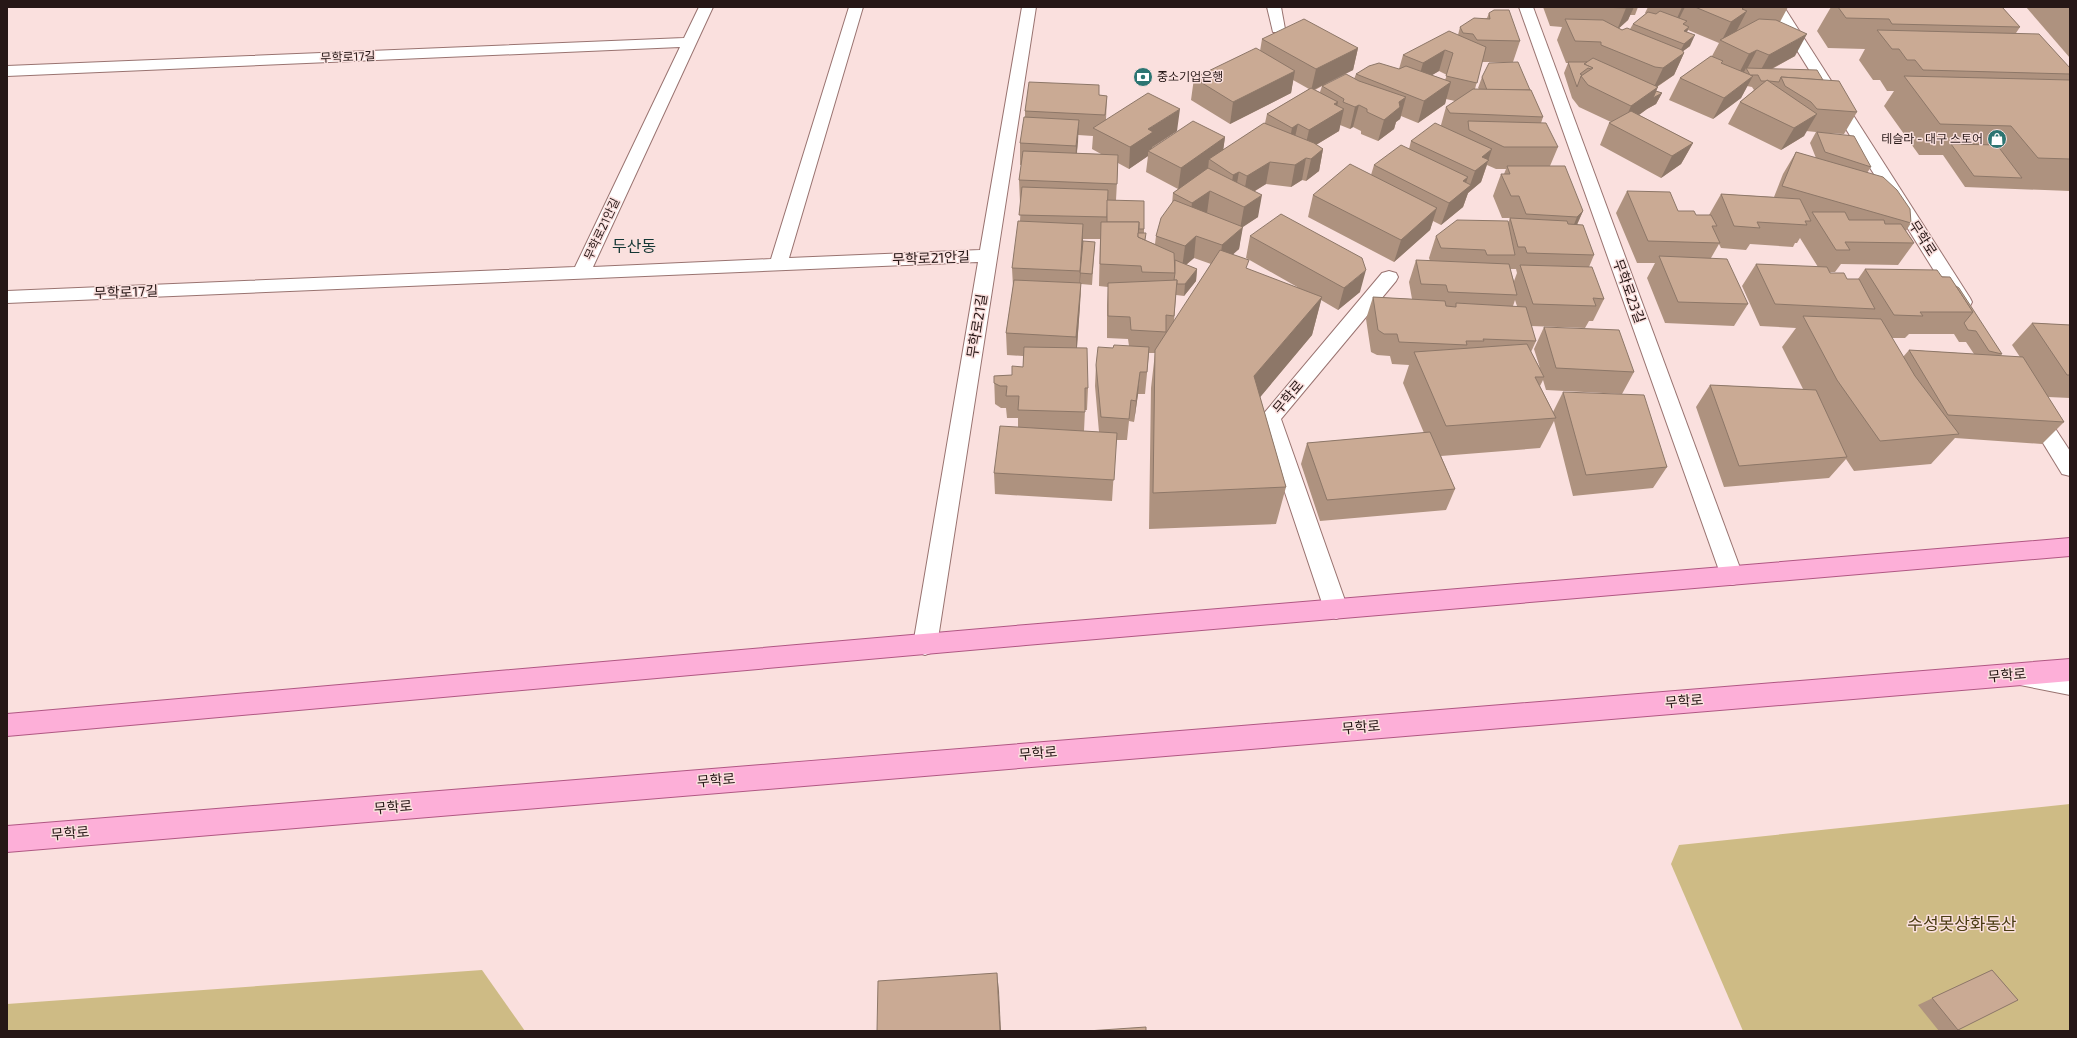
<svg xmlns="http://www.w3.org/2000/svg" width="2077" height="1038" viewBox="0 0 2077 1038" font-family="'Exo 2','Noto Sans KR',sans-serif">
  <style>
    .green { fill: #cebb85 }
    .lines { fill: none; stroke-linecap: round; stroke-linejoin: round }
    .minor-casing { stroke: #997370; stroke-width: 2 }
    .major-casing { stroke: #b05783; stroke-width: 2 }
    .minor { fill: #fff; fill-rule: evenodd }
    .major { fill: #fdafd8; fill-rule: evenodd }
    .wall { fill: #ae927f; fill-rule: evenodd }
    .shaded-wall { fill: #8d7768 }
    .building { fill: #caaa94; stroke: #8d7768 }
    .labels { text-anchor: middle; stroke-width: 3; stroke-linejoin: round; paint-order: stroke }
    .far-street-label { font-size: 12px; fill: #261716; stroke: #fae0de }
    .far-poi-label { font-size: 12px; fill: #261716; stroke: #fae0de; text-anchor: start }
    .street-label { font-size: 14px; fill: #261716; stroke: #fae0de }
    .quarter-label { font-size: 16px; fill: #133634; stroke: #fae0de }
    .near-park-label { font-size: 17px; fill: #493b12; stroke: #fae0de }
  </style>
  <rect width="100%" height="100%" fill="#fae0de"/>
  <g class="green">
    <polygon points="2070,804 2070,1031 1743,1031 1671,864 1679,845"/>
    <polygon points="482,970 525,1031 7,1031 7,1004"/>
  </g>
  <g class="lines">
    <defs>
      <g id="minor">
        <polygon points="699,7 713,7 593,267 771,259 849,7 863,7 789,258 980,250 1022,7 1036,7 937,645 933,652 925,655 917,652 913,645 978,262 7,303 7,291 575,267 680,47 7,76 7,66 684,38"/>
        <polygon points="1267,7 1281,7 1285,29 1283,32 1273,32"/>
        <polygon points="1519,7 1533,7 1743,576 1740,583 1732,585 1724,583 1721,576"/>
        <polygon points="1770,7 1784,7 1970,298 1972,302 1970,306 1963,308 1956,306"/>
        <polygon points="1389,271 1396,273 1398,277 1396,281 1281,419 1348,609 1344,616 1336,619 1328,616 1324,609 1260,418 1382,273"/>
        <polygon points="2034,405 2041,407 2070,451 2070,476 2062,474 2024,412 2027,407"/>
        <polygon points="2029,666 2070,673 2070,695 2020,685 2017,677 2020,669"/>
      </g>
      <g id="major">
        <polygon points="2070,538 2070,556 1026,645 7,736 7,714 1026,625"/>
        <polygon points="2070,659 2070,681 7,852 7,826"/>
      </g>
    </defs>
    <use href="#minor" class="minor-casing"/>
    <use href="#major" class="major-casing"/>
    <use href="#minor" class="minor"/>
    <use href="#major" class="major"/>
  </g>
  <g class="wall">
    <path d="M1543 7H1638L1635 15H1630L1628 20 1619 28 1622 30 1630 29 1633 24 1646 14 1645 13 1648 7H1788L1780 22 1795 56 1772 69 1823 80 1857 112 1844 134 1824 133 1871 167 1867 173 1911 223 1906 231 1914 243 1898 265 1841 264 1835 272H1829L1847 279H1858L1865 269 1950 277 2002 354 2000 356 2020 357 2012 345 2032 323 2070 325V398L2048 397 2064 422 2042 444 1955 438 1931 464 1854 471 1846 459 1829 478 1724 487 1696 407 1710 385 1803 389 1782 347 1796 328 1760 326 1742 286 1756 264 1818 267 1800 238 1797 243H1795L1793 247 1750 244 1746 250 1721 248 1719 244 1711 258 1748 304 1734 326 1665 323 1647 278 1655 263H1637L1616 213 1627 191 1678 211 1696 215H1709L1721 194 1774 197 1783 174 1796 152 1816 158 1810 143 1816 132 1806 131 1804 136 1781 150 1728 124 1740 102 1754 90 1752 87 1747 86 1741 98 1713 119 1669 100 1680 78 1712 56 1719 43 1688 30 1687 32 1690 46 1683 51 1684 53 1674 75 1657 87 1656 91 1662 93 1656 104 1647 109 1639 115 1693 143 1681 164 1661 178 1600 145 1609 123 1611 122 1579 107 1572 98 1564 73 1568 63H1566L1557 40 1562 27 1550 26ZM1909 334H1954L1959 342H1966L1974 354 1909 350 1903 357 1892 338H1905Z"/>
    <polygon points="1831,7 2002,7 2020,27 2016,33 2070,68 2070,191 1965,187 1943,155 1919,155 1884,106 1894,91 1887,91 1880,80 1873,80 1859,60 1865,49 1828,48 1817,31"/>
    <polygon points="2026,7 2070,7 2070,58"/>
    <path d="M1489 13 1520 41 1513 62H1482L1475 89H1479L1478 88 1482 77 1530 90 1543 117 1541 123 1558 147 1550 166 1583 211 1577 225 1594 255 1589 267 1604 299 1593 321H1589L1585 328 1531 326 1536 341 1531 352 1540 368 1534 349 1544 327 1634 372 1622 394 1546 390 1543 380 1540 386 1553 412 1563 392 1667 467 1653 488 1573 496 1554 421 1540 448 1441 456 1455 489 1446 510 1320 521 1301 464 1307 443 1424 433 1403 383 1409 365 1392 364 1390 356 1377 355 1371 352 1366 319 1373 297 1412 299 1409 282 1416 260 1430 261 1429 258 1436 236 1508 223 1510 218H1502L1493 196 1501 174H1504L1506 169H1496L1487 165 1481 182 1468 193 1463 207 1441 225 1433 221 1430 230 1394 262 1308 217 1313 195 1371 175 1374 165 1409 149 1411 141 1441 125 1446 107 1455 101 1446 99 1445 104 1418 123 1401 116 1400 119 1396 122 1394 129 1378 141 1361 134V131L1353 127 1350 129 1340 125 1339 131 1316 145 1323 149 1319 171 1306 181 1302 180 1291 187 1266 184 1255 191 1258 217 1242 227 1239 249 1233 254 1247 269 1299 288 1246 258 1250 236 1360 292 1338 310 1321 300 1312 335 1260 397 1286 487 1276 524 1149 529 1151 388 1155 353H1149L1145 394H1138L1134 422 1129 421 1127 440H1116L1112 501 995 494 994 473 1018 427V418H1007L1006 408H1001L995 404 994 376 1012 375 1023 367V356L1007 355 1006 333 1013 287 1012 268 1020 221 1021 202H1020L1019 180 1022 165H1020V143L1025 117V111L1099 95 1107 96 1106 120 1177 131 1152 148 1225 137 1223 150 1265 123 1267 114 1309 89 1293 80 1291 93 1230 124 1191 100 1194 78 1260 51 1262 39 1358 48 1353 70 1325 84 1354 79 1356 74 1399 69 1403 55 1458 35 1460 27 1487 18ZM1439 71 1447 75 1445 80 1432 75ZM1322 86 1320 92 1315 90ZM1078 135 1093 136 1092 149 1101 154 1077 153ZM1148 156 1146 172 1178 189 1173 193 1172 204 1156 236 1155 244 1145 240 1144 233V229L1116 200 1118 163 1129 169ZM1083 239H1100L1099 286 1108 287 1107 305V338L1128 339 1129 346 1113 348 1096 365 1095 386 1099 432 1084 431 1085 410H1087L1088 388 1077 348 1080 305 1081 284 1092 285 1095 242H1083ZM1194 258 1211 264 1174 322 1176 295 1184 296 1196 281 1197 269 1186 265ZM1510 269H1516L1517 273 1514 281ZM1515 300 1517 306H1513Z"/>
    <polygon points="1992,970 2018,1000 1955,1031 1939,1031 1918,1005"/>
  </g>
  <g class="shaded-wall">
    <polygon points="1627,7 1634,7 1628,20 1617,30 1626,8"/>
    <polygon points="1682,7 1685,7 1677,23 1674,25"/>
    <polygon points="1744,7 1739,16 1747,11 1736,32 1722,40 1731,22 1742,9"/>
    <polygon points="1689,27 1684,38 1684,31"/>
    <polygon points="1807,34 1795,56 1758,76 1758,75 1769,55"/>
    <polygon points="1695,35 1690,46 1678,55 1684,44"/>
    <polygon points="1358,48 1353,70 1311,91 1316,69"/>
    <polygon points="1445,50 1439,71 1417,84 1423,63"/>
    <polygon points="1757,50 1747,69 1746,68 1744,72 1738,75 1749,54"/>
    <polygon points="1684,53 1674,75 1653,89 1663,68"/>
    <polygon points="1295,71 1291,93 1230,124 1233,102"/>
    <polygon points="1753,76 1741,98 1713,119 1724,98"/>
    <polygon points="1451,82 1445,104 1418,123 1424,101"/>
    <polygon points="1658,87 1653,98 1662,93 1656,104 1647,109 1622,127 1631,106"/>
    <polygon points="1406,97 1400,119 1396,122 1394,129 1378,141 1384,120 1399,102"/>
    <polygon points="1338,102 1335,114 1344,109 1339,131 1304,152 1309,130 1334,104"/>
    <polygon points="1359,105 1353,127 1350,129 1355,107"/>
    <polygon points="1180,109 1177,131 1152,147 1152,152 1148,151 1148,156 1129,169 1130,147 1148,129"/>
    <polygon points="1817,114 1804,136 1781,150 1794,128"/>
    <polygon points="1079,120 1078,142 1075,168 1076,146"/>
    <polygon points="1298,124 1293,146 1288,149 1292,128"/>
    <polygon points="1225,137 1222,159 1209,159 1208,169 1178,190 1181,168"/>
    <polygon points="1693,143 1681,164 1661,178 1672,156"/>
    <polygon points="1323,149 1319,171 1306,181 1311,159"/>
    <polygon points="1492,149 1481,182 1468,193 1463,207 1441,225 1449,203 1463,181 1468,177 1463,191 1470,185 1475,171 1482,157"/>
    <polygon points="1306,158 1302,180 1291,187 1295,165"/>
    <polygon points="1270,162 1266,184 1243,198 1247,176"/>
    <polygon points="1239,172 1235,194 1230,197 1233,175"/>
    <polygon points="1210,191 1207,213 1189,225 1192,203"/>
    <polygon points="1262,195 1258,217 1240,229 1244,207"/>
    <polygon points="1437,208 1430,230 1394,262 1401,240"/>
    <polygon points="1583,211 1573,233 1568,239 1577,217"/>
    <polygon points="1083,224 1083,246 1079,293 1080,271"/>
    <polygon points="1243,227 1239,249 1219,267 1222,245"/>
    <polygon points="1196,236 1194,258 1182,268 1185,246"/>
    <polygon points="1197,269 1196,281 1184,296 1185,284"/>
    <polygon points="1366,270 1360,292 1338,310 1344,288"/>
    <polygon points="1081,283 1080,305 1076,359 1076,337"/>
    <polygon points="1322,297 1312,335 1246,414 1254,376"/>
    <polygon points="1140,372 1138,394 1134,422 1136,401"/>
    <polygon points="997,973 999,991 1001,1031 1000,1031"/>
  </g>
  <g class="building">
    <polygon points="1601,7 1627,7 1626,8"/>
    <polygon points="1695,7 1744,7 1742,9 1747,11 1731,22"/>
    <polygon points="1838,7 2002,7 2020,27 1892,24 1889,19 1846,18"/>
    <polygon points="1494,10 1509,10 1520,41 1477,40 1473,34 1463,33 1460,27 1474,18 1490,19 1489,13"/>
    <polygon points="1660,11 1687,21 1683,24 1689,27 1684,31 1695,35 1684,44 1633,24 1648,12 1656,14"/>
    <polygon points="1304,19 1358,48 1316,69 1262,39"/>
    <polygon points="1565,19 1603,20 1622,30 1627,28 1682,50 1684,53 1663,68 1655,67 1601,45 1601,42 1575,41"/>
    <polygon points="1759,19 1776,20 1807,34 1769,55 1757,50 1749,54 1720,40"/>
    <polygon points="1877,30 2039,34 2070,68 2070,74 1923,70 1915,60 1907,60 1899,49 1892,49"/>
    <polygon points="1449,31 1486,47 1477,83 1446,76 1453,53 1445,50 1423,63 1403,55"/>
    <polygon points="1256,48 1295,71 1233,102 1194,78"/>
    <polygon points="1711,56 1723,61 1721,63 1753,76 1724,98 1680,78"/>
    <polygon points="1593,58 1658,87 1631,106 1588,85 1581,76 1593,68 1584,64"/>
    <polygon points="1518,62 1530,90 1487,90 1482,77 1489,63"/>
    <polygon points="1568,62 1587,62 1584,64 1593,68 1591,69 1588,68 1580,74 1582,75 1581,76 1577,87"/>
    <polygon points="1379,63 1399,69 1406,66 1451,82 1424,101 1356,74 1369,66"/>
    <polygon points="1746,68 1817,70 1823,80 1781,77 1779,82 1769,81 1767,80 1766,81 1761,81 1758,75 1750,75"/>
    <polygon points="1346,74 1359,81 1406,97 1399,102 1400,107 1384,120 1367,112 1367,109 1359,105 1355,107 1343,102 1344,99 1322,86"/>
    <polygon points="1904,76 2070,80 2070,159 2038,158 2011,126 1940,124"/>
    <polygon points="1781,77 1839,81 1857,112 1817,109 1811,102 1785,86"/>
    <polygon points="1767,80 1817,114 1794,128 1740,102"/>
    <polygon points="1029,82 1099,85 1099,95 1107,96 1105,115 1025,111"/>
    <polygon points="1311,88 1338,102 1334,104 1344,109 1309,130 1298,124 1292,128 1267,114"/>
    <polygon points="1473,89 1531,90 1543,117 1450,113 1446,107"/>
    <polygon points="1656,91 1662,93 1653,98"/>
    <polygon points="1148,93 1180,109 1148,129 1153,132 1130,147 1093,128"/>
    <polygon points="1631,111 1693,143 1672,156 1609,123"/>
    <polygon points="1024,117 1079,120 1076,146 1020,143"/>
    <polygon points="1193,121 1225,137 1181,168 1148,151"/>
    <polygon points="1468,121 1546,123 1558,147 1504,147 1469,130"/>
    <polygon points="1264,123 1314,143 1323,149 1311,159 1306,158 1295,165 1270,162 1247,176 1239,172 1233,175 1209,159"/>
    <polygon points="1435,123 1492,149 1482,157 1489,160 1475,171 1411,141"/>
    <polygon points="1817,132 1854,136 1871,167 1825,152"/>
    <polygon points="1951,144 1997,145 2022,178 1974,176"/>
    <polygon points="1401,145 1468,177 1463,181 1471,185 1449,203 1374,165"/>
    <polygon points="1023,151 1118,155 1117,184 1019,180"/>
    <polygon points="1796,152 1883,177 1897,190 1910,209 1911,223 1782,186"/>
    <polygon points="1350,164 1437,208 1401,240 1313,195"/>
    <polygon points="1507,166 1565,166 1583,211 1577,217 1526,214 1519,196 1511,196 1501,174 1510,174"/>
    <polygon points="1208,168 1262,195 1244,207 1210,191 1192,203 1173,193"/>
    <polygon points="1022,187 1108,190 1107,217 1019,215"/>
    <polygon points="1627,191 1670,192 1678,211 1694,211 1696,215 1711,215 1717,226 1712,226 1720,243 1648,241"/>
    <polygon points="1721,194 1800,199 1811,221 1805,221 1807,225 1757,222 1760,228 1734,226"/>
    <polygon points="1107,200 1144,201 1144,229 1139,229 1139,222 1107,222"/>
    <polygon points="1174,200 1243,227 1222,245 1196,236 1185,246 1156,236 1161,218"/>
    <polygon points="1812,212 1845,212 1849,220 1884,220 1885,224 1901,224 1914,243 1845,242 1850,250 1836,250"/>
    <polygon points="1281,214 1362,258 1366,270 1344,288 1250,236"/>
    <polygon points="1510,218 1567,221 1568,224 1583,225 1594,255 1527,253 1525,247 1518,247"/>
    <polygon points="1457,220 1508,221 1515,255 1487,255 1485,250 1441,248 1436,236"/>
    <polygon points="1018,221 1083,224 1080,271 1012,268"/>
    <polygon points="1101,222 1139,222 1138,237 1174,253 1175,273 1142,272 1141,266 1100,264"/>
    <polygon points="1138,233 1146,233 1145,240 1138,237"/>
    <polygon points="1083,241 1095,242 1092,274 1080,273"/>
    <polygon points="1220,250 1249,260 1246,268 1322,297 1254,376 1286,487 1153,493 1155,350"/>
    <polygon points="1659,256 1727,259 1748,304 1678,302"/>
    <polygon points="1175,260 1197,269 1185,284 1177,284 1177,280 1174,280 1175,273"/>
    <polygon points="1416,260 1509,264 1517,295 1448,292 1446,285 1421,284"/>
    <polygon points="1756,264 1827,267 1830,273 1844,273 1847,279 1859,279 1875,309 1775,304"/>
    <polygon points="1520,265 1592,267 1604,299 1593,298 1596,306 1533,304"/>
    <polygon points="1865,269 1937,270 1942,277 1950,277 1973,312 1920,312 1923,316 1894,315"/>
    <polygon points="1014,280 1081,283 1076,337 1006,333"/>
    <polygon points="1177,280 1174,316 1166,315 1166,332 1131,330 1130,317 1108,316 1108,283"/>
    <polygon points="1956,286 1959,288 2002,354 1989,351 1976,331 1968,330 1964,323 1973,312"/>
    <polygon points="1373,297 1445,301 1446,306 1456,307 1456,303 1526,307 1536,341 1483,339 1484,341 1466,341 1467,345 1399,342 1397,334 1384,334 1378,330"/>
    <polygon points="1803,316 1881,319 1915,376 1959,434 1880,441 1837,380"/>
    <polygon points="2032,323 2070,325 2070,375 2067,375"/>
    <polygon points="1544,327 1619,330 1634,372 1556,368"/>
    <polygon points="1527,344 1544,377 1535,377 1556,418 1446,426 1414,352"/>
    <polygon points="1114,345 1149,347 1147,372 1140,372 1136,401 1131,400 1129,419 1101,417 1096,365 1098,347 1113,348"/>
    <polygon points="1024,347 1087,348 1088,388 1085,388 1085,412 1018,410 1019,396 1006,396 1007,386 1000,386 994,383 994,376 1012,375 1012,366 1023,367"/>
    <polygon points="1909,350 2023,357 2064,422 1948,415"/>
    <polygon points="1710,385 1816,390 1847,457 1739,466"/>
    <polygon points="1563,392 1644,395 1667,467 1586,475"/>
    <polygon points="1000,426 1117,433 1114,480 994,473"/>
    <polygon points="1430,432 1455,489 1327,500 1307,443"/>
    <polygon points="1992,970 2018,1000 1958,1030 1932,998"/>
    <polygon points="997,973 1000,1031 877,1031 878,981"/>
    <polygon points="1146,1027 1146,1031 1087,1031"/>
  </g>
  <defs>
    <symbol id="bank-disc" viewBox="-11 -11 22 22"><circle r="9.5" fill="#2c7572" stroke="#fae0de"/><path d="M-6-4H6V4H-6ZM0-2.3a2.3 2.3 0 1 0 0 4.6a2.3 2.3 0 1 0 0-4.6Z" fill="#fff"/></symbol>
    <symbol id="shop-disc" viewBox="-11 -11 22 22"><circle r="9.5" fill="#2c7572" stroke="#fae0de"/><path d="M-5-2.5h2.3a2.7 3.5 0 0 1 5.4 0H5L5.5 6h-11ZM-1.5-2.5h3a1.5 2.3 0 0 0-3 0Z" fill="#fff"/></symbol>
  </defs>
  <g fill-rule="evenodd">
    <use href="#bank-disc" x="1132" y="66" width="22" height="22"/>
    <use href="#shop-disc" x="1986" y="128" width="22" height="22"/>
  </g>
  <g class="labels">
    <g class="far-street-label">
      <text transform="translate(348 57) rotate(-2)" y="4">무학로17길</text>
      <text transform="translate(602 229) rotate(-65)" y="4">무학로21안길</text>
    </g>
    <g class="far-poi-label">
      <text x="1157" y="81">중소기업은행</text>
      <text x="1983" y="143" text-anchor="end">테슬라 - 대구 스토어</text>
    </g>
    <g class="street-label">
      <text transform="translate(1923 238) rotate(57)" y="5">무학로</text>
      <text transform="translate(931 258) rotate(-2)" y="5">무학로21안길</text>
      <text transform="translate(1629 291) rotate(70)" y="5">무학로23길</text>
      <text transform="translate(126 292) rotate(-2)" y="5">무학로17길</text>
      <text transform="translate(977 326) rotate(-81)" y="5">무학로21길</text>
      <text transform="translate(1288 397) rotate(-50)" y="5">무학로</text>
      <text transform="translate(2007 675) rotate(-5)" y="5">무학로</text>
      <text transform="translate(1684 701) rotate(-5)" y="5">무학로</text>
      <text transform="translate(1361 727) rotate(-5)" y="5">무학로</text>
      <text transform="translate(1038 753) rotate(-5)" y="5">무학로</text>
      <text transform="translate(716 780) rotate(-5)" y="5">무학로</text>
      <text transform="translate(393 807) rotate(-5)" y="5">무학로</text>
      <text transform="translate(70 833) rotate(-5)" y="5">무학로</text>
    </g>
    <g class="quarter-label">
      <text x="634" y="252">두산동</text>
    </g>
    <g class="near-park-label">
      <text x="1962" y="930">수성못상화동산</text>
    </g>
  </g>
  <rect width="2077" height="1038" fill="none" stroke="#261716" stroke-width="16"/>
</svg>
